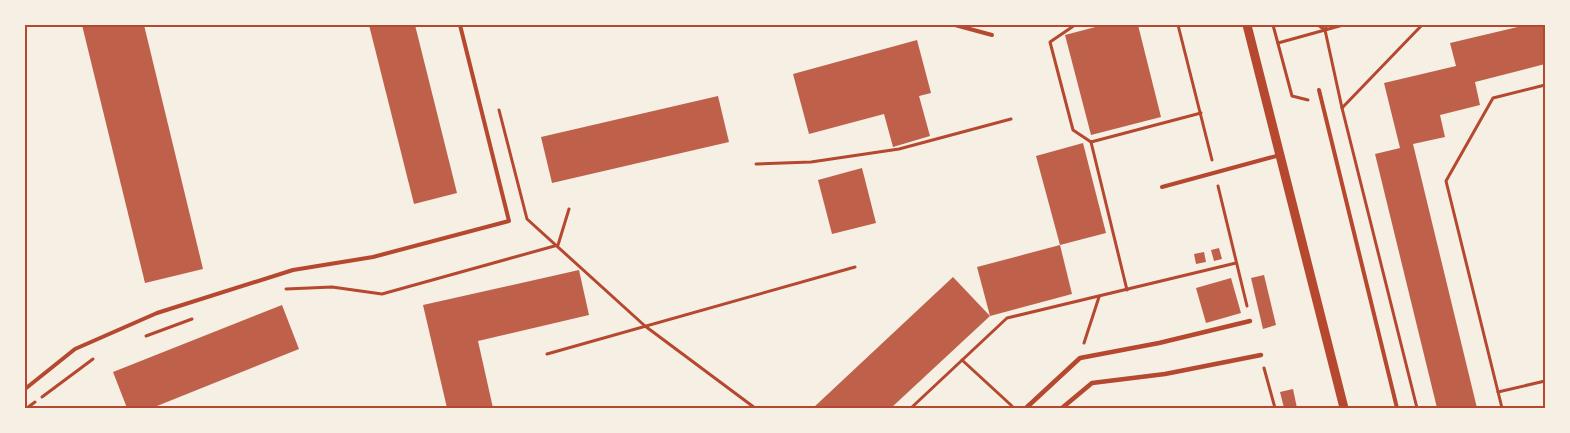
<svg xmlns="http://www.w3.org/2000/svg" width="1570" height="433" viewBox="0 0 1570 433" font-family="'Nunito Sans',sans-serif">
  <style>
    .building { fill: #bf614a }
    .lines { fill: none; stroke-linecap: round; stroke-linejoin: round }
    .path { stroke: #b5482f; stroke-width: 3 }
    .service { stroke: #b5482f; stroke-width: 4 }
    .pedestrian { stroke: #b5482f; stroke-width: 4.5 }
    .tertiary { stroke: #b5482f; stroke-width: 9 }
    .neatline { fill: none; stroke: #b5482f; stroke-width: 2 }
  </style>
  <rect width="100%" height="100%" fill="#f6efe4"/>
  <g class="building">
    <polygon points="82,25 144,25 203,269 145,283"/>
    <polygon points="369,25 415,25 457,193 414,204"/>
    <polygon points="1103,25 1138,25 1161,117 1091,135 1065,35"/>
    <polygon points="1526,25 1545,25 1545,64 1475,82 1480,105 1440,115 1445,137 1413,144 1477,408 1437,408 1375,154 1400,148 1384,83 1456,66 1450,43"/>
    <polygon points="917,40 931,93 919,96 930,136 893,147 884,114 809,134 793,74"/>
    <polygon points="718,96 729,142 552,183 541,137"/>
    <polygon points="1083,143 1106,233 1060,245 1036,156"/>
    <polygon points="862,168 876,223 832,234 818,180"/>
    <polygon points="1060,245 1072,294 990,316 977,267"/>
    <polygon points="1219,248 1222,259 1214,261 1211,250"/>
    <polygon points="1204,252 1206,262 1196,264 1194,254"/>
    <polygon points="579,270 589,315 478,341 493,408 447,408 423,305"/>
    <polygon points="1264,275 1276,325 1263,329 1251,278"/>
    <polygon points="953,277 990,316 891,408 813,408"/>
    <polygon points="1231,278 1241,313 1206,323 1196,288"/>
    <polygon points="282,305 299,349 152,408 127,408 113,372"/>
    <polygon points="1293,389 1297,408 1284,408 1280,392"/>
  </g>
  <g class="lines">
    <g class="path">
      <polyline points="1075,25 1050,42 1073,130 1091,142"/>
      <polyline points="1178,25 1212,160"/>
      <polyline points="1273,25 1292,96 1308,100"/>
      <polyline points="1318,25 1325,30 1327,25"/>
      <polyline points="1325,30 1342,108"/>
      <polyline points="1278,43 1343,25"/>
      <polyline points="499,110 527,219 645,326 755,408"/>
      <polyline points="756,164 811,162 899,149 1011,119"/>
      <polyline points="1218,186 1247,306"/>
      <polyline points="286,289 332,287 382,294 558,245 569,209"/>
      <polyline points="1127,290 1091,142 1201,113"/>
      <polyline points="146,336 192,319"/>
      <polyline points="1084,343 1099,297"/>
      <polyline points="547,354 855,267"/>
      <polyline points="962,360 1012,406"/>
      <polyline points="1264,368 1275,408"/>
      <polyline points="1498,392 1545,381"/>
      <polyline points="42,397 93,359"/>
      <polyline points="27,408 35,402"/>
      <polyline points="911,408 1007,318 1236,263"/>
      <polyline points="1417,408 1342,108 1422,25"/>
      <polyline points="1502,408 1446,181 1493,98 1545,85"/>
    </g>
    <g class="service">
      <polyline points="955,25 992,35"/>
      <polyline points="1319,90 1397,408"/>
      <polyline points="1162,187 1280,155"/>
      <polyline points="25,389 75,349 157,313 293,270 373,257 509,221 460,25"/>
    </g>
    <g class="pedestrian">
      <polyline points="1026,408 1080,358 1159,343 1250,321"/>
      <polyline points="1062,408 1092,383 1165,374 1261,355"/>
    </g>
    <polyline class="tertiary" points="1247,25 1344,408"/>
  </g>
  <rect width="1570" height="433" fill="none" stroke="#f6efe4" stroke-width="52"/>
  <rect x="26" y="26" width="1518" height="381" class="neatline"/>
</svg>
